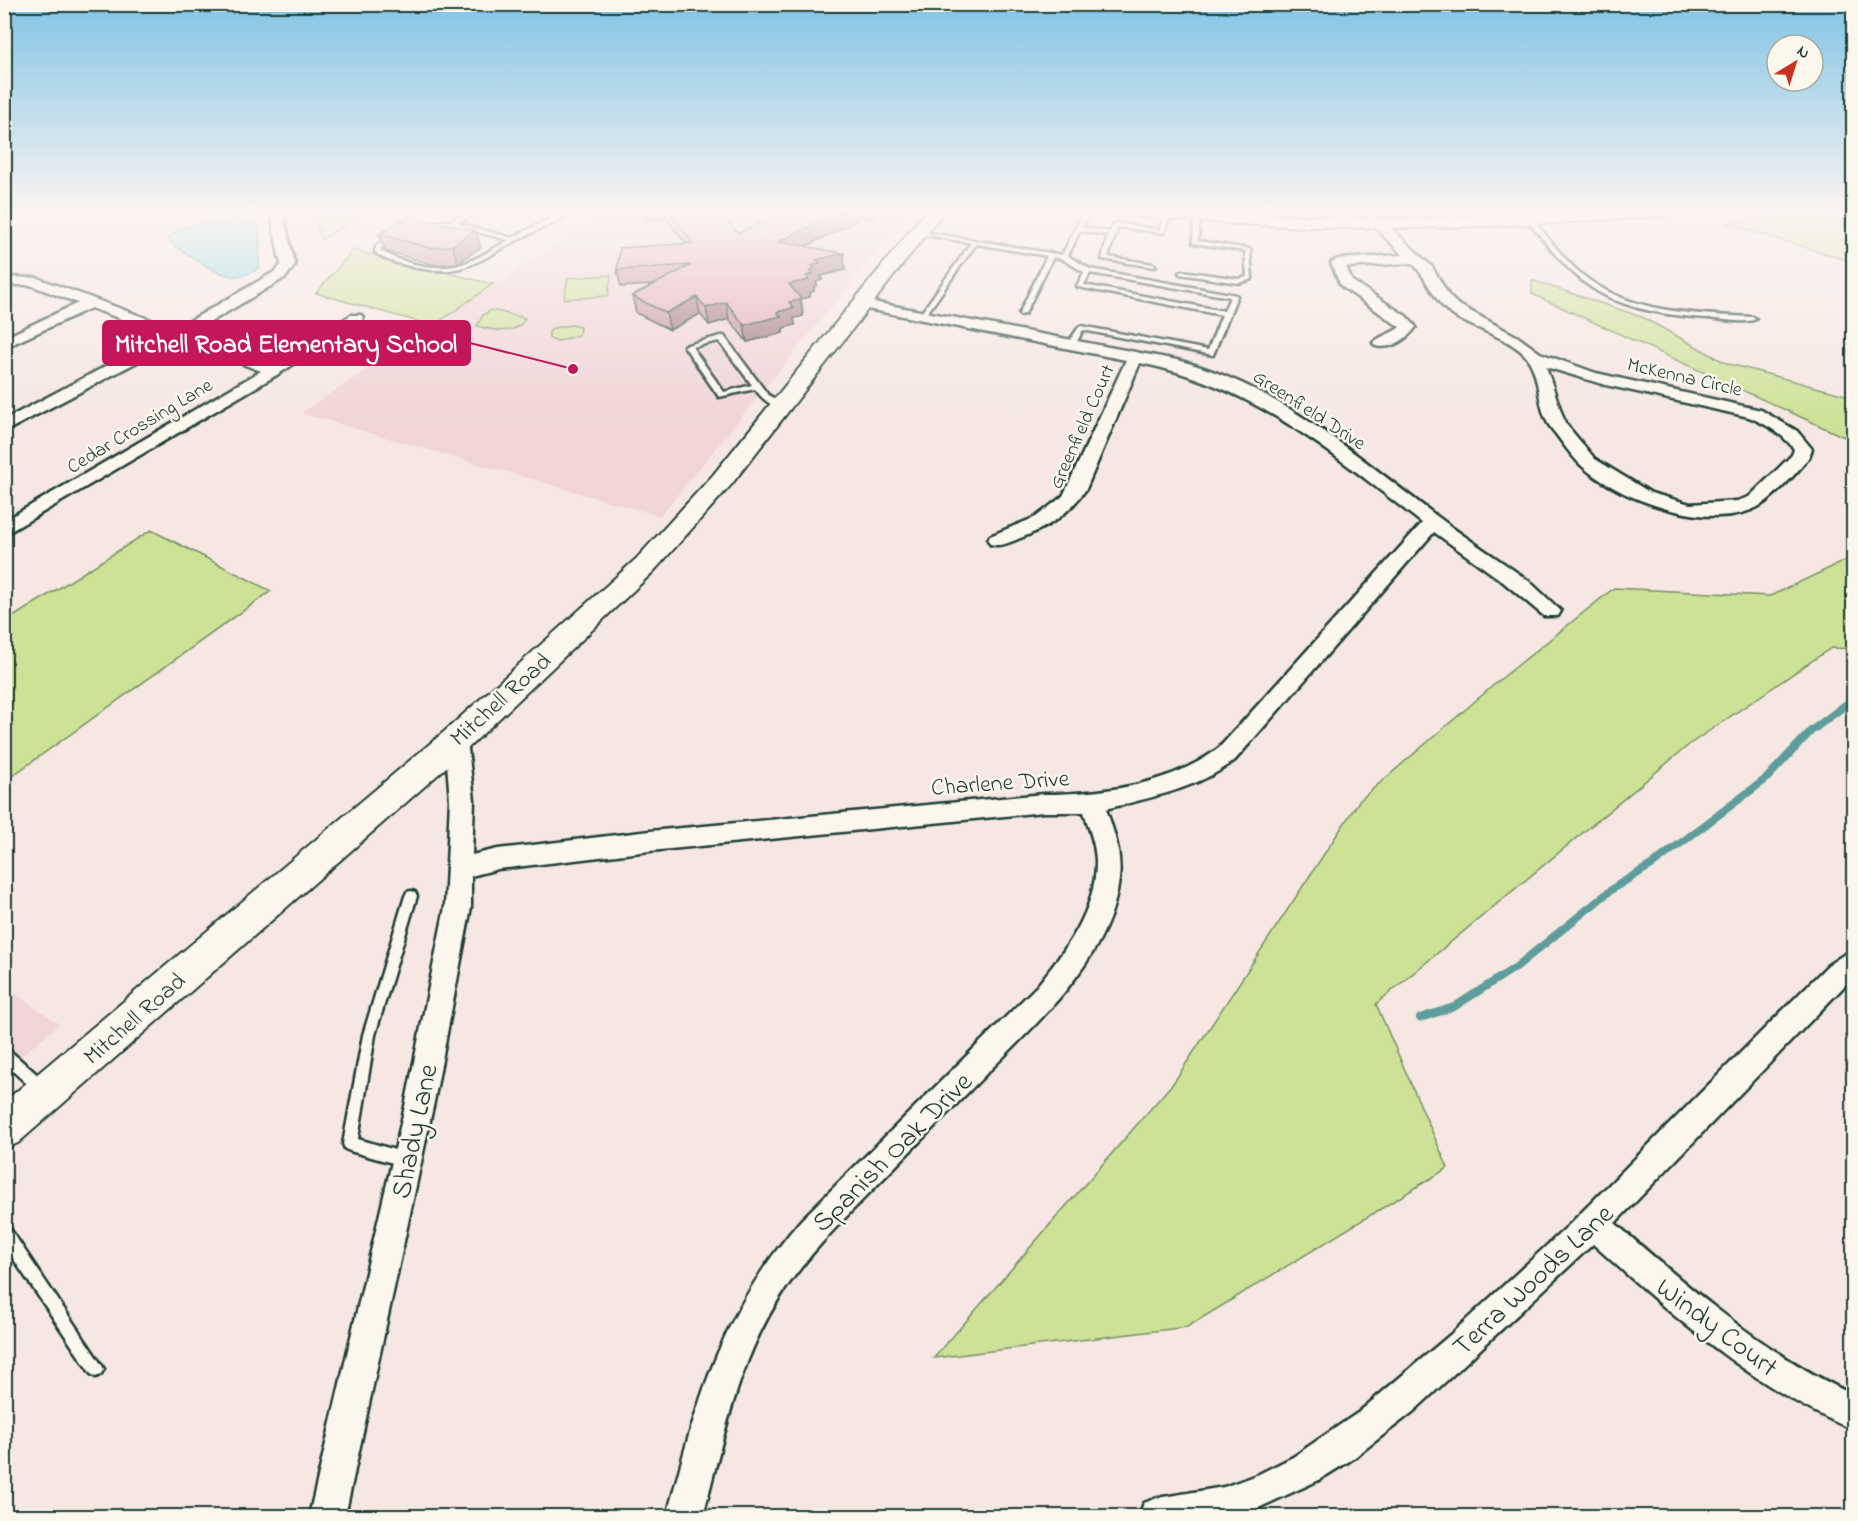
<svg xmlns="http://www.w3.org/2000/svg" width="1858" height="1521" viewBox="0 0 1858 1521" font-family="'Indie Flower',sans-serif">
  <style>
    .built { fill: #f0d4d6 }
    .green { fill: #cde297; stroke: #769066; stroke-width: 1.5 }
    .water { fill: #8adce1; stroke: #5f9c9c; stroke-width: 1.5 }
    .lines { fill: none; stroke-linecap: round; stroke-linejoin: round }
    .stream-far1 { stroke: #5f9c9c; stroke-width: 6 }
    .stream { stroke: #5f9c9c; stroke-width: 8 }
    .lane-casing { stroke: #1f3d34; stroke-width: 5 }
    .street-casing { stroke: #1f3d34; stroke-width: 5 }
    .secondary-casing { stroke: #1f3d34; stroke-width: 4 }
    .lane { fill: #fbf7ec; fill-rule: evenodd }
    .street { fill: #fbf7ec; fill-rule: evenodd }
    .secondary { fill: #fbf7ec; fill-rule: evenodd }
    .wall { fill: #c2909f; stroke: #1f3d34; stroke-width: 1.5 }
    .shaded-wall { fill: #9e7682; stroke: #1f3d34; stroke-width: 1.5 }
    .building { fill: #e1a8b9; stroke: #1f3d34; stroke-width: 1.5 }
    .labels { text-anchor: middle; stroke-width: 5; stroke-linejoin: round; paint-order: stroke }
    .far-street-label { font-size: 20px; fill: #1f3d34; stroke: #fbf7ec }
    .street-label { font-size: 24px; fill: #1f3d34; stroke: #fbf7ec }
    .near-street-label { font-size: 28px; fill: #1f3d34; stroke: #fbf7ec }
    .leader { fill: none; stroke: #c2185b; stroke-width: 2 }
    .callout-dot { fill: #c2185b; stroke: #fbf7ec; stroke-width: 2 }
    .callout { fill: #c2185b; stroke: #c2185b; stroke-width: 2 }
    .callout-label { font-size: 26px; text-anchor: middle; font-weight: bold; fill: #fff }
  </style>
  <rect width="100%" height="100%" fill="#f6e7e2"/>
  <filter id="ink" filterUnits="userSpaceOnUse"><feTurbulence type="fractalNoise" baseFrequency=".0167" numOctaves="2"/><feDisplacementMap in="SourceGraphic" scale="12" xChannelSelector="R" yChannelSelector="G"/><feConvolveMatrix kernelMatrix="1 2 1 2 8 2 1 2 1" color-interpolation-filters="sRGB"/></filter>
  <g filter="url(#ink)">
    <g class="built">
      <polygon points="608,210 911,210 660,516 301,413"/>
      <polygon points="5,987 59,1024 5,1070"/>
    </g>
    <g class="green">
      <polygon points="311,210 367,210 322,240"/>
      <polygon points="1829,213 1853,232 1853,262 1725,223"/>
      <polygon points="353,250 493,284 433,326 316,293"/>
      <polygon points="611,275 608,296 564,299 568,278"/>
      <polygon points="1532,280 1642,317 1726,363 1853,397 1853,441 1532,294"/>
      <path d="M491 310 525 318C516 337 494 330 477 326L483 315Z"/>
      <polygon points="572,325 580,327 579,335 558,341 549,338 549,332 553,328"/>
      <polygon points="151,530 271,591 5,781 5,622"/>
      <polygon points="1853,557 1853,649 1831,648 1690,744 1376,1004 1448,1168 1187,1327 934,1358 1174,1082 1359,801 1502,678 1614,588 1770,596"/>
    </g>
    <path class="water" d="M231 221H250L260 226 259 268C228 290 202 261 174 246L168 239C180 222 212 224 231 221Z"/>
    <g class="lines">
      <polyline class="stream-far1" points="1846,704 1854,698"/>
      <polyline class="stream" points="1420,1018 1454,1007 1516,967 1615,887 1653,864 1766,779 1811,731 1848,703"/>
      <defs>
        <g id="lane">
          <path d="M474 210H482L457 223 512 238 567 210H574C559 222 538 229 521 238 477 261 462 279 409 266 397 263 384 260 375 252L376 246 394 234 397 236 396 237 381 248V251C403 264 438 272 462 264 478 259 493 249 508 240L451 225 431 226 428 224 431 222 450 221Z"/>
          <path d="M1085 210H1091L1082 227 1110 232 1114 224 1116 223 1160 230 1166 210H1172L1164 233 1118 227 1108 257 1153 264 1156 266 1155 267 1102 259 1108 235 1080 231 1068 256 1090 269 1236 295 1237 296 1213 355 1083 330 1075 345H1069L1068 343 1079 327 1081 326 1208 350 1222 315 1078 287 1077 286 1084 272 1062 259 1053 257 1025 314 1020 315 1019 314 1047 256 976 244 925 316 920 315 971 243 920 234 918 233V231L1062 255ZM1090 273 1230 297 1224 311 1084 285Z"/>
          <polygon points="1366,210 1372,210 1384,226 1383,227 1379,227"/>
          <polygon points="1842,210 1854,211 1854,215 1843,211"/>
          <polygon points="1197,215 1200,217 1198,241 1250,249 1252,279 1239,283 1180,274 1179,273 1182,271 1239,279 1247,277 1245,251 1193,243 1194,217"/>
          <path d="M1529 220H1533C1551 240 1567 265 1589 280 1636 314 1698 314 1753 317L1756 319C1748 324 1718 319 1707 318 1662 315 1612 308 1578 277 1559 261 1545 241 1529 222Z"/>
          <path d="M721 336H724L768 395 782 403V407C770 407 761 397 755 389L719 397 684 346ZM719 341 752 385 724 392 692 347Z"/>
          <polygon points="411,891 415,892 417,896 375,1035 358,1139 412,1155 414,1160 412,1165 407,1167 350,1151 345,1149 343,1144 363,1035 405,896 407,892"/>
          <polygon points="4,1048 9,1050 47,1083 49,1088 47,1093 42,1094 37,1093 4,1063"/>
          <polygon points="4,1225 9,1227 101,1364 104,1369 101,1374 96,1377 91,1374 4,1245"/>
        </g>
        <g id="street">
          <polygon points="270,210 282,210 295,265 286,277 190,334 273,364 351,315 361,315 363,318 361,321 280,373 4,535 4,521 261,371 179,340 4,432 4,420 165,335 91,308 4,348 4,338 78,303 30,285 4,285 4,277 37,278 176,329 276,271 281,265"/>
          <polygon points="1514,210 1527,210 1538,221 1536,224 1526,224"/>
          <path d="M1381 222 1386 223 1432 267 1449 296 1457 304 1518 337 1540 353 1596 373 1761 410 1797 431 1812 449 1809 457C1800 470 1774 497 1761 505 1714 534 1620 500 1583 467 1571 456 1561 440 1551 428 1537 409 1541 378 1528 359 1515 339 1474 329 1454 316 1433 302 1429 279 1412 263L1346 267 1352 281 1406 316 1416 327C1407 339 1391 350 1376 346L1373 343C1379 336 1392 334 1400 327L1341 286 1331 263 1338 259 1403 255 1374 226ZM1546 367 1606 385 1749 417C1767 425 1782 433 1794 449L1792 455 1749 497 1737 501 1690 504 1651 493 1595 459 1565 423Z"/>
          <path d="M862 300 1177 360C1276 385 1355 454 1434 514 1465 538 1499 559 1530 582L1561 611 1558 616H1544L1502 581 1434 532 1235 760C1198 789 1151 797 1106 809 1114 832 1122 854 1119 879 1111 957 1038 1022 986 1074 950 1111 914 1147 878 1184 847 1216 814 1248 788 1285 739 1354 724 1436 703 1516H667C698 1399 720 1313 802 1219L1037 986C1066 950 1096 911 1096 862 1096 845 1089 829 1084 812H1044L650 851 498 869 471 876V907L434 1102 345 1516H309L406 1102 445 907 450 800 445 740 448 734 456 731 464 734 467 740 474 800 472 855 498 849 650 831 1044 794C1103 794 1171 785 1219 748L1422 523C1333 454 1254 385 1140 363L1086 489C1068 515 1047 528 1018 539 1008 543 1000 547 990 544L988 540 990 536 1036 517 1063 496 1126 360 857 307 855 304 857 301Z"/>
          <path d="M1854 948V976L1615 1223C1689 1288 1763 1353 1854 1395V1430C1753 1388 1673 1316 1593 1244L1414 1411 1351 1460 1317 1481 1241 1516H1139L1144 1503 1157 1498 1224 1487 1259 1474 1293 1457 1359 1412 1450 1335 1569 1225 1828 965Z"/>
        </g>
        <g id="secondary">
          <polygon points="927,210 945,210 731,485 654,571 467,749 18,1143 4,1149 4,1102 445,731 636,559 713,475"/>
          <path d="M1123 210 1402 219 1598 210H1682L1673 215C1492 229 1313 235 1132 215Z"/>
        </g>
      </defs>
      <use href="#lane" class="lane-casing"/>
      <use href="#street" class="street-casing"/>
      <use href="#secondary" class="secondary-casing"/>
      <use href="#lane" class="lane"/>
      <use href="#street" class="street"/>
      <use href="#secondary" class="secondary"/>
    </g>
    <g class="wall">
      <polygon points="522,210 539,210 537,212"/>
      <polygon points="638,210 717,210 738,233 783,212 757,210 874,210 875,215 874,219 855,218 856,221 805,247 845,270 821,276 822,280 816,282 817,285 814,287 814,291 810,293 810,297 801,299 803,316 794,318 795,325 783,328 783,333 747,342 729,319 709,325 700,314 670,330 636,313 632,296 653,285 621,287 617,270 685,243 666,218 647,222"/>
      <polygon points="379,234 481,247 458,263 435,265 386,251"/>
    </g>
    <g class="shaded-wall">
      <polygon points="645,210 664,210 666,218 647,222"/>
      <polygon points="844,210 855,210 856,221 780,259 778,242"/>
      <polygon points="475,230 481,247 458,263 452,246"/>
      <polygon points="844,253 845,270 821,276 822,280 816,282 817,285 814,287 814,291 810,293 810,297 791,301 789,284 806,276 816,260"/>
      <polygon points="697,297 700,314 670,330 666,313"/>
      <polygon points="801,299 803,316 794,318 795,325 783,328 783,333 747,342 744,325 777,312 789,302"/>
      <polygon points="726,302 729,319 709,325 706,308"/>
    </g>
    <g class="building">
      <polygon points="669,210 717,210 738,233 787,210 844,210 778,242 844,253 816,260 820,263 812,266 815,268 810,271 813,274 806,276 809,280 789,284 801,299 789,302 793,308 777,312 781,316 744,325 726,302 706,308 697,297 666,313 632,296 691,265 617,270 620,248 693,243"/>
      <polygon points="409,216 475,230 452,246 429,248 379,234"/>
    </g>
  </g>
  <linearGradient id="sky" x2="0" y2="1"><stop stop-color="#82c4e5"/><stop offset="0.5" stop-color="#fbf4f2"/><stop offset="1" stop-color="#fbf4f2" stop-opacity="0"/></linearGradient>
  <rect width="1858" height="423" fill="url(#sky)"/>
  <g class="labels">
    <g class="far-street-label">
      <text transform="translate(1685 376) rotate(13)" y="7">McKenna Circle</text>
      <text transform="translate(1310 409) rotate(33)" y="7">Greenfield Drive</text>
      <text transform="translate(139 425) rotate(-31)" y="7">Cedar Crossing Lane</text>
      <text transform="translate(1081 426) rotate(-66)" y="7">Greenfield Court</text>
    </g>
    <g class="street-label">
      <text transform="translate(500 699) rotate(-42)" y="8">Mitchell Road</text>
      <text transform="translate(1000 782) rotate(-4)" y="8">Charlene Drive</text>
      <text transform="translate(134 1018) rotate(-41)" y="8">Mitchell Road</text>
    </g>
    <g class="near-street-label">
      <text transform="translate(413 1131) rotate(-78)" y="10">Shady Lane</text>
      <text transform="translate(891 1151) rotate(-45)" y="10">Spanish Oak Drive</text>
      <text transform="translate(1532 1279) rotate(-43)" y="10">Terra Woods Lane</text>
      <text transform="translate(1718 1326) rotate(37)" y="10">Windy Court</text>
    </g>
  </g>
  <path class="leader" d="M573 369L470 343"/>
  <circle class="callout-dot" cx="573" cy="369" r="6"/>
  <rect class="callout" x="103" y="321" width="367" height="44" rx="6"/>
  <g class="callout-label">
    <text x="286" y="352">Mitchell Road Elementary School</text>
  </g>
  <rect width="1858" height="1521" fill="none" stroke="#fbf7ec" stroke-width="24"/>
  <rect x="12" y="12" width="1834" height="1497" fill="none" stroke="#1f3d34" stroke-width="2" filter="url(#ink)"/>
  <g transform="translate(1795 63) rotate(38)"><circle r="28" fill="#fbf7ec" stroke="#a3ada2" stroke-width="1.5"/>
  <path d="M0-4.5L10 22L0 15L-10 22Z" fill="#c8321e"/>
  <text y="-9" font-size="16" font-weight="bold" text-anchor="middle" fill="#1f3d34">N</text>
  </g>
</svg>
